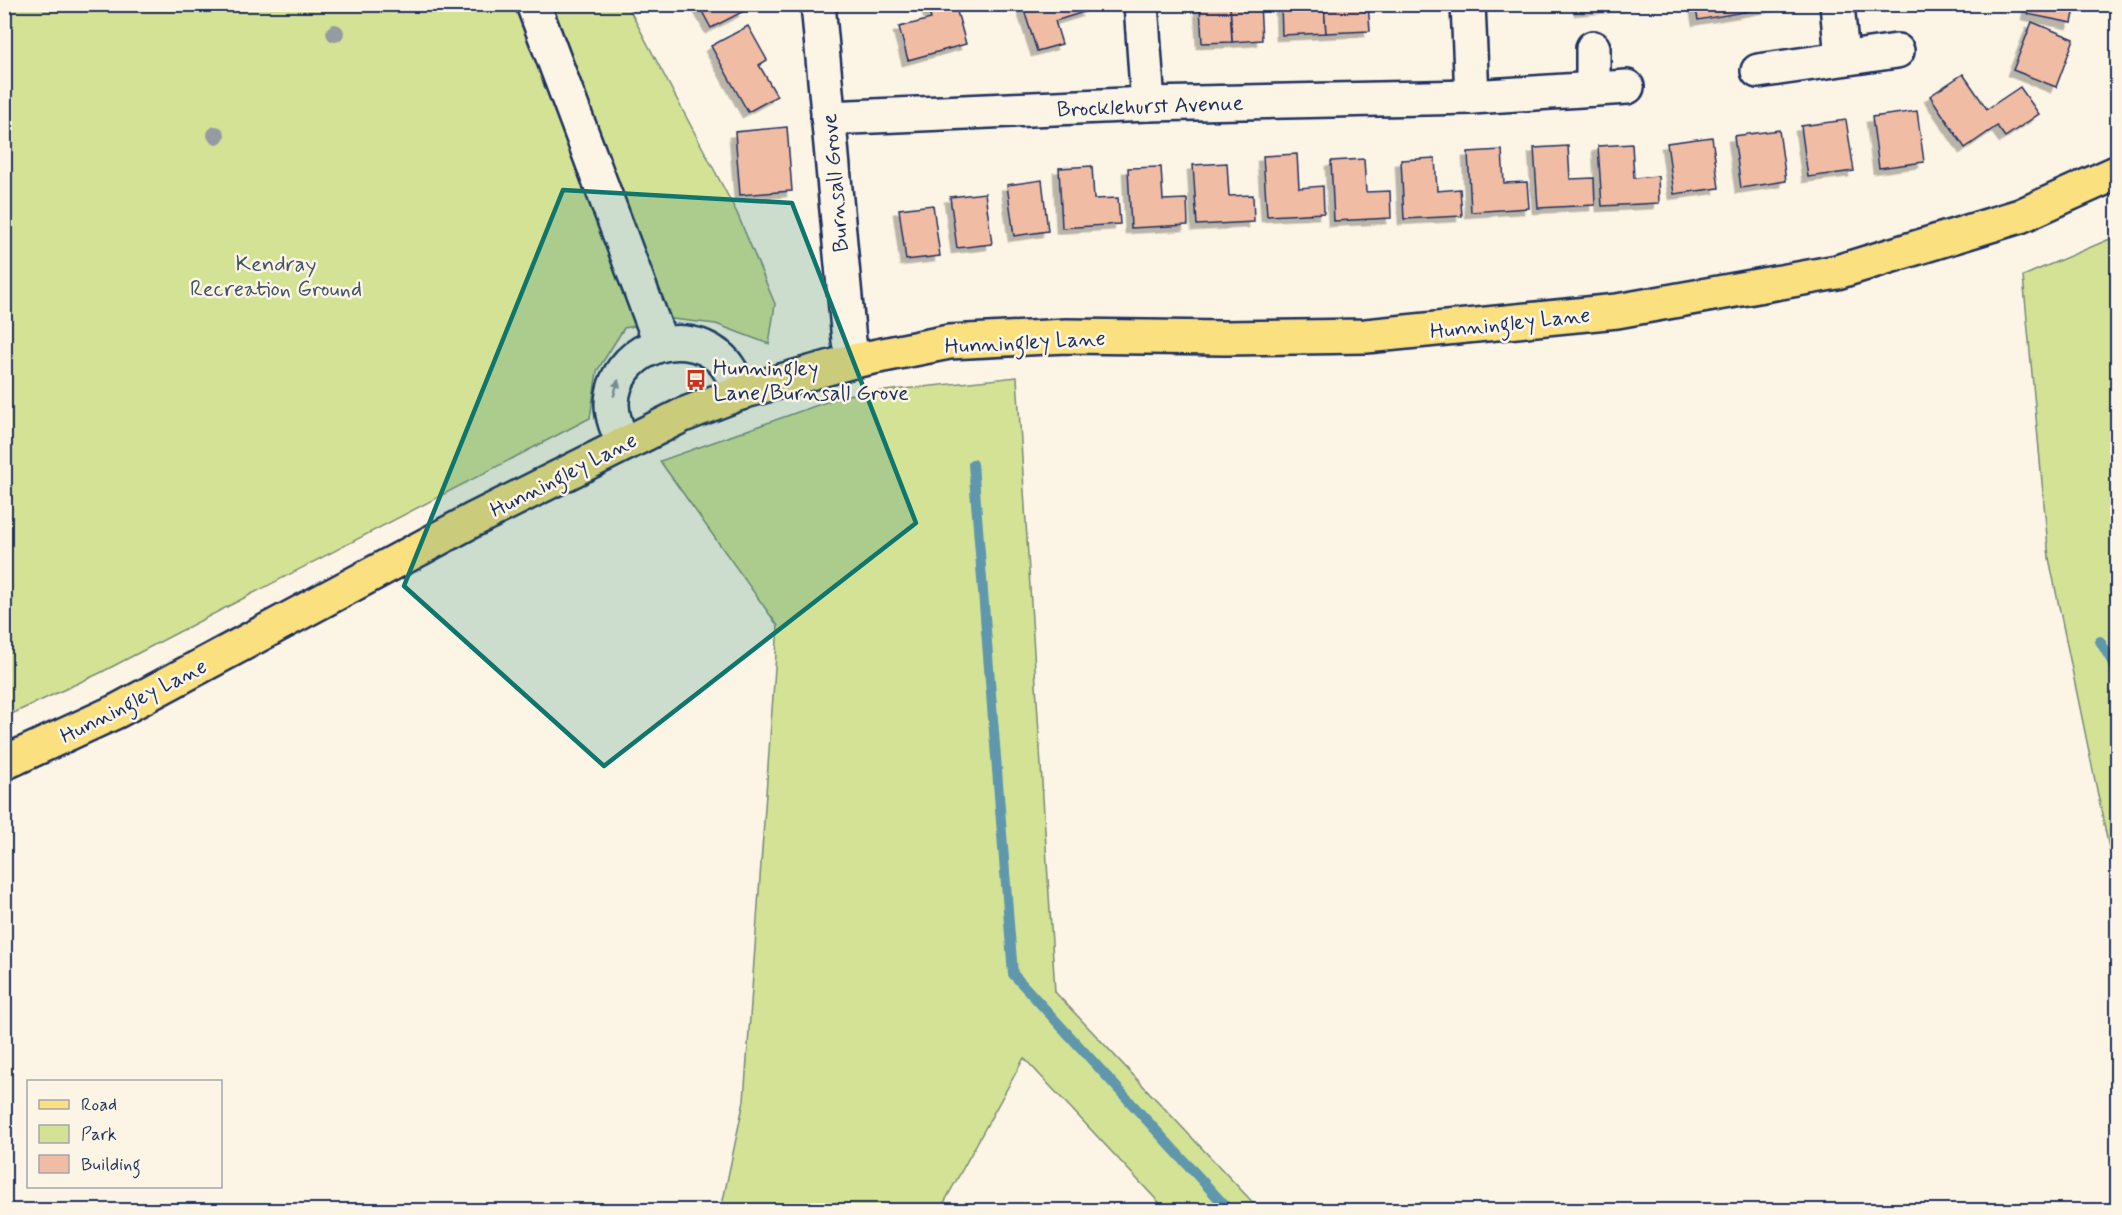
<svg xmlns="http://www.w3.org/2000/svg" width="2122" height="1215" viewBox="0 0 2122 1215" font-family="Mynerve,sans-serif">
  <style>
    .green { fill: #d4e295; stroke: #78887a; stroke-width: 1.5 }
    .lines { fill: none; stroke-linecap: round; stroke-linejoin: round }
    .stream { stroke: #5e97ac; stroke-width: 10 }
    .building { fill: #f1bca4; stroke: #1b2f5e; stroke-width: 1.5; filter: url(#shadow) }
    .minor-casing { stroke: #1b2f5e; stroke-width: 38 }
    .major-casing { stroke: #1b2f5e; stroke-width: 38 }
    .minor { stroke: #fcf5e5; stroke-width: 33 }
    .major { stroke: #fbe080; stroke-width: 33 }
    .tree { fill: #959ca1 }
    .oneway { fill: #8c92a2 }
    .marked { fill: #0f766e; fill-opacity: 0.2; stroke: #0f766e; stroke-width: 4.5; stroke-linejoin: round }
    .labels { text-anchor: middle; stroke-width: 5; stroke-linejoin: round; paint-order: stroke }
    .street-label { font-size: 22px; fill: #1b2f5e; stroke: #fcf5e5 }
    .park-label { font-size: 22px; fill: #405369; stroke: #fcf5e5 }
    .poi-label { font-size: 22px; fill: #1b2f5e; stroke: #fcf5e5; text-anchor: start }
  </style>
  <defs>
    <filter id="shadow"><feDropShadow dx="-5.5" dy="5.5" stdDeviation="0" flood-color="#0004"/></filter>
  </defs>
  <rect width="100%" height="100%" fill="#fcf5e5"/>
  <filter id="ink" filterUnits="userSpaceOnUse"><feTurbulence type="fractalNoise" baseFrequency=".0167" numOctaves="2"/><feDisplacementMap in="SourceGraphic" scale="12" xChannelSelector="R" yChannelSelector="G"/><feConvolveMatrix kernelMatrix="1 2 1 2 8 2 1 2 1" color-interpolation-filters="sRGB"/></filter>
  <g filter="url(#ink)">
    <g class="green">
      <polygon points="4,5 627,5 737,213 775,304 769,344 716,324 672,319 624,328 597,371 590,418 100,673 5,717"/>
      <polygon points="2117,236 2117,887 2049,558 2023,276"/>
      <polygon points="1017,377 1055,992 1260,1210 1166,1210 1024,1058 940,1210 721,1210 744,1101 778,626 660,461 846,395"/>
    </g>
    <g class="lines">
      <g class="stream">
        <polyline points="973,464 1013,974 1229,1210"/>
        <polyline points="2100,641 2118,672"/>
      </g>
    </g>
    <g class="building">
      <polygon points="698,4 741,4 744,11 711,28"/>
      <polygon points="927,4 955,4 966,44 908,60 899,27 931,19"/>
      <polygon points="1022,4 1084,4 1087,11 1055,21 1062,44 1037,51"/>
      <polygon points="1260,4 1262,40 1232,42 1230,5"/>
      <polygon points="1281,4 1324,4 1326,33 1282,35"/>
      <polygon points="1324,4 1368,4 1370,31 1326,33"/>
      <polygon points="1580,4 1635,4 1635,5 1580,10"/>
      <polygon points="1695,4 1742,4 1744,12 1698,20"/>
      <polygon points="1742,4 1780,4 1781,5 1744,12"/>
      <polygon points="2029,4 2076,4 2072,23 2027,14"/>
      <polygon points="1230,5 1232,42 1202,43 1200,6"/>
      <polygon points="2032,22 2074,39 2056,87 2013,70"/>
      <polygon points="748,26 767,60 759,65 777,96 748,112 711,46"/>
      <polygon points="1963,74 1987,109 2020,87 2039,114 2005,137 1997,126 1965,148 1930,96"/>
      <polygon points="1917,111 1924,162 1879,168 1872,117"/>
      <polygon points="1846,120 1854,171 1808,177 1801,126"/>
      <polygon points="787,127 792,191 740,195 735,132"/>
      <polygon points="1779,130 1786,181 1741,188 1734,136"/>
      <polygon points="1712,137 1719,188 1674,194 1667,143"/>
      <polygon points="1632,144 1634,178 1658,176 1659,203 1602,206 1598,146"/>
      <polygon points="1568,146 1570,179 1594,178 1595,205 1538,208 1534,148"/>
      <polygon points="1502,150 1504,183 1527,182 1529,208 1471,212 1468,152"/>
      <polygon points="1297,154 1299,188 1323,186 1324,213 1267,216 1263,156"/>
      <polygon points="1435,158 1437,191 1460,189 1462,216 1404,219 1401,160"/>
      <polygon points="1364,159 1366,192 1390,191 1391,218 1334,221 1331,161"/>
      <polygon points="1227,163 1229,196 1253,195 1254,222 1197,225 1193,165"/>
      <polygon points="1092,166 1094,199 1118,198 1120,224 1062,228 1059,168"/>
      <polygon points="1161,167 1163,200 1187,199 1188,225 1131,228 1128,168"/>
      <polygon points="1042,180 1048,231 1014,236 1007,185"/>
      <polygon points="985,193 992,244 957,248 950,197"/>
      <polygon points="933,205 940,256 906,260 899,209"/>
    </g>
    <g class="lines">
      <defs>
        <g id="minor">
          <polyline points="533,4 661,344"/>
          <polyline points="818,4 849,341 853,361"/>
          <polyline points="1141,4 1148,104"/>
          <polyline points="1468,4 1472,97"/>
          <polyline points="1837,4 1842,58"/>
          <polyline points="1593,48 1593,89"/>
          <polyline points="1758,71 1897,51"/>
          <polyline points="828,118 1148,104 1472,97 1627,87"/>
          <path d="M624 444C618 431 612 419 612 404 613 351 679 324 719 357 730 366 735 380 741 393"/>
        </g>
        <polyline id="major" points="4,763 117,711 473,520 683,415 745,391 853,361 949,342 1066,336 1225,338 1366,336 1617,311 1837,272 2020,216 2118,172"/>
      </defs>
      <use href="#minor" class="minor-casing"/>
      <use href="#major" class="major-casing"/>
      <use href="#minor" class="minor"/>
      <use href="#major" class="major"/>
    </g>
    <g class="tree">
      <circle cx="335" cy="33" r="9"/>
      <circle cx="216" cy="135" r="9"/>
    </g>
    <defs><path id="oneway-solid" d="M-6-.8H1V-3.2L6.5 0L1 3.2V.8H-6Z" transform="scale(1.5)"/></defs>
    <use class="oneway" href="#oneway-solid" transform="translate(616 388) rotate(-74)"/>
  </g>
  <path class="marked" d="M563 190 792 203 916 523 604 766 404 586Z"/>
  <defs>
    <symbol id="bus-bare" viewBox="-9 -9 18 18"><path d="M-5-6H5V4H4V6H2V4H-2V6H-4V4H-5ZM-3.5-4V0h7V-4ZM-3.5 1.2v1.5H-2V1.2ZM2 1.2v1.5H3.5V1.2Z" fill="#c8321e" stroke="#fcf5e5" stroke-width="2.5" paint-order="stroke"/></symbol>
  </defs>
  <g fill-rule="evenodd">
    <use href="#bus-bare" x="681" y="365" width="30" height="30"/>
  </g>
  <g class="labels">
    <g class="street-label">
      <text transform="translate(1150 105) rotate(-2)" y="8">Brocklehurst Avenue</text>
      <text transform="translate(834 183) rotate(-95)" y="8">Burnsall Grove</text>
      <text transform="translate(1510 322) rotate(-6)" y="8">Hunningley Lane</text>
      <text transform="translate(1025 341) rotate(-3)" y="8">Hunningley Lane</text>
      <text transform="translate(563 474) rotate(-27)" y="8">Hunningley Lane</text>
      <text transform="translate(133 700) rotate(-27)" y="8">Hunningley Lane</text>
    </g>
    <g class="park-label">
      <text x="276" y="271">Kendray<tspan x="276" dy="25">Recreation Ground</tspan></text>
    </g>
    <g class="poi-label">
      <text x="713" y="375">Hunningley<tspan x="713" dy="25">Lane/Burnsall Grove</tspan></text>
    </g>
  </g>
  <rect width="2122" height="1215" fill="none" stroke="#fcf5e5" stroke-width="24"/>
  <rect x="12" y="12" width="2098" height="1191" fill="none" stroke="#1b2f5e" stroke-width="2" filter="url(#ink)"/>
  <rect x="27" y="1080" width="195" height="108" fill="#fcf5e5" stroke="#a2a6af" stroke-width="1.5"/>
  <rect x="39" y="1100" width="30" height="9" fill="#fbe080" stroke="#a2a6af" stroke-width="1.5"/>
  <text x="81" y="1110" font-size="18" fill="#1b2f5e">Road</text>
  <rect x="39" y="1125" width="30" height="18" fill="#d4e295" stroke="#a2a6af" stroke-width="1.5"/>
  <text x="81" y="1140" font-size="18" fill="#1b2f5e">Park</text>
  <rect x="39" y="1155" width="30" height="18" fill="#f1bca4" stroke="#a2a6af" stroke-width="1.5"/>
  <text x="81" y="1170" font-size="18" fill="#1b2f5e">Building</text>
</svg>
